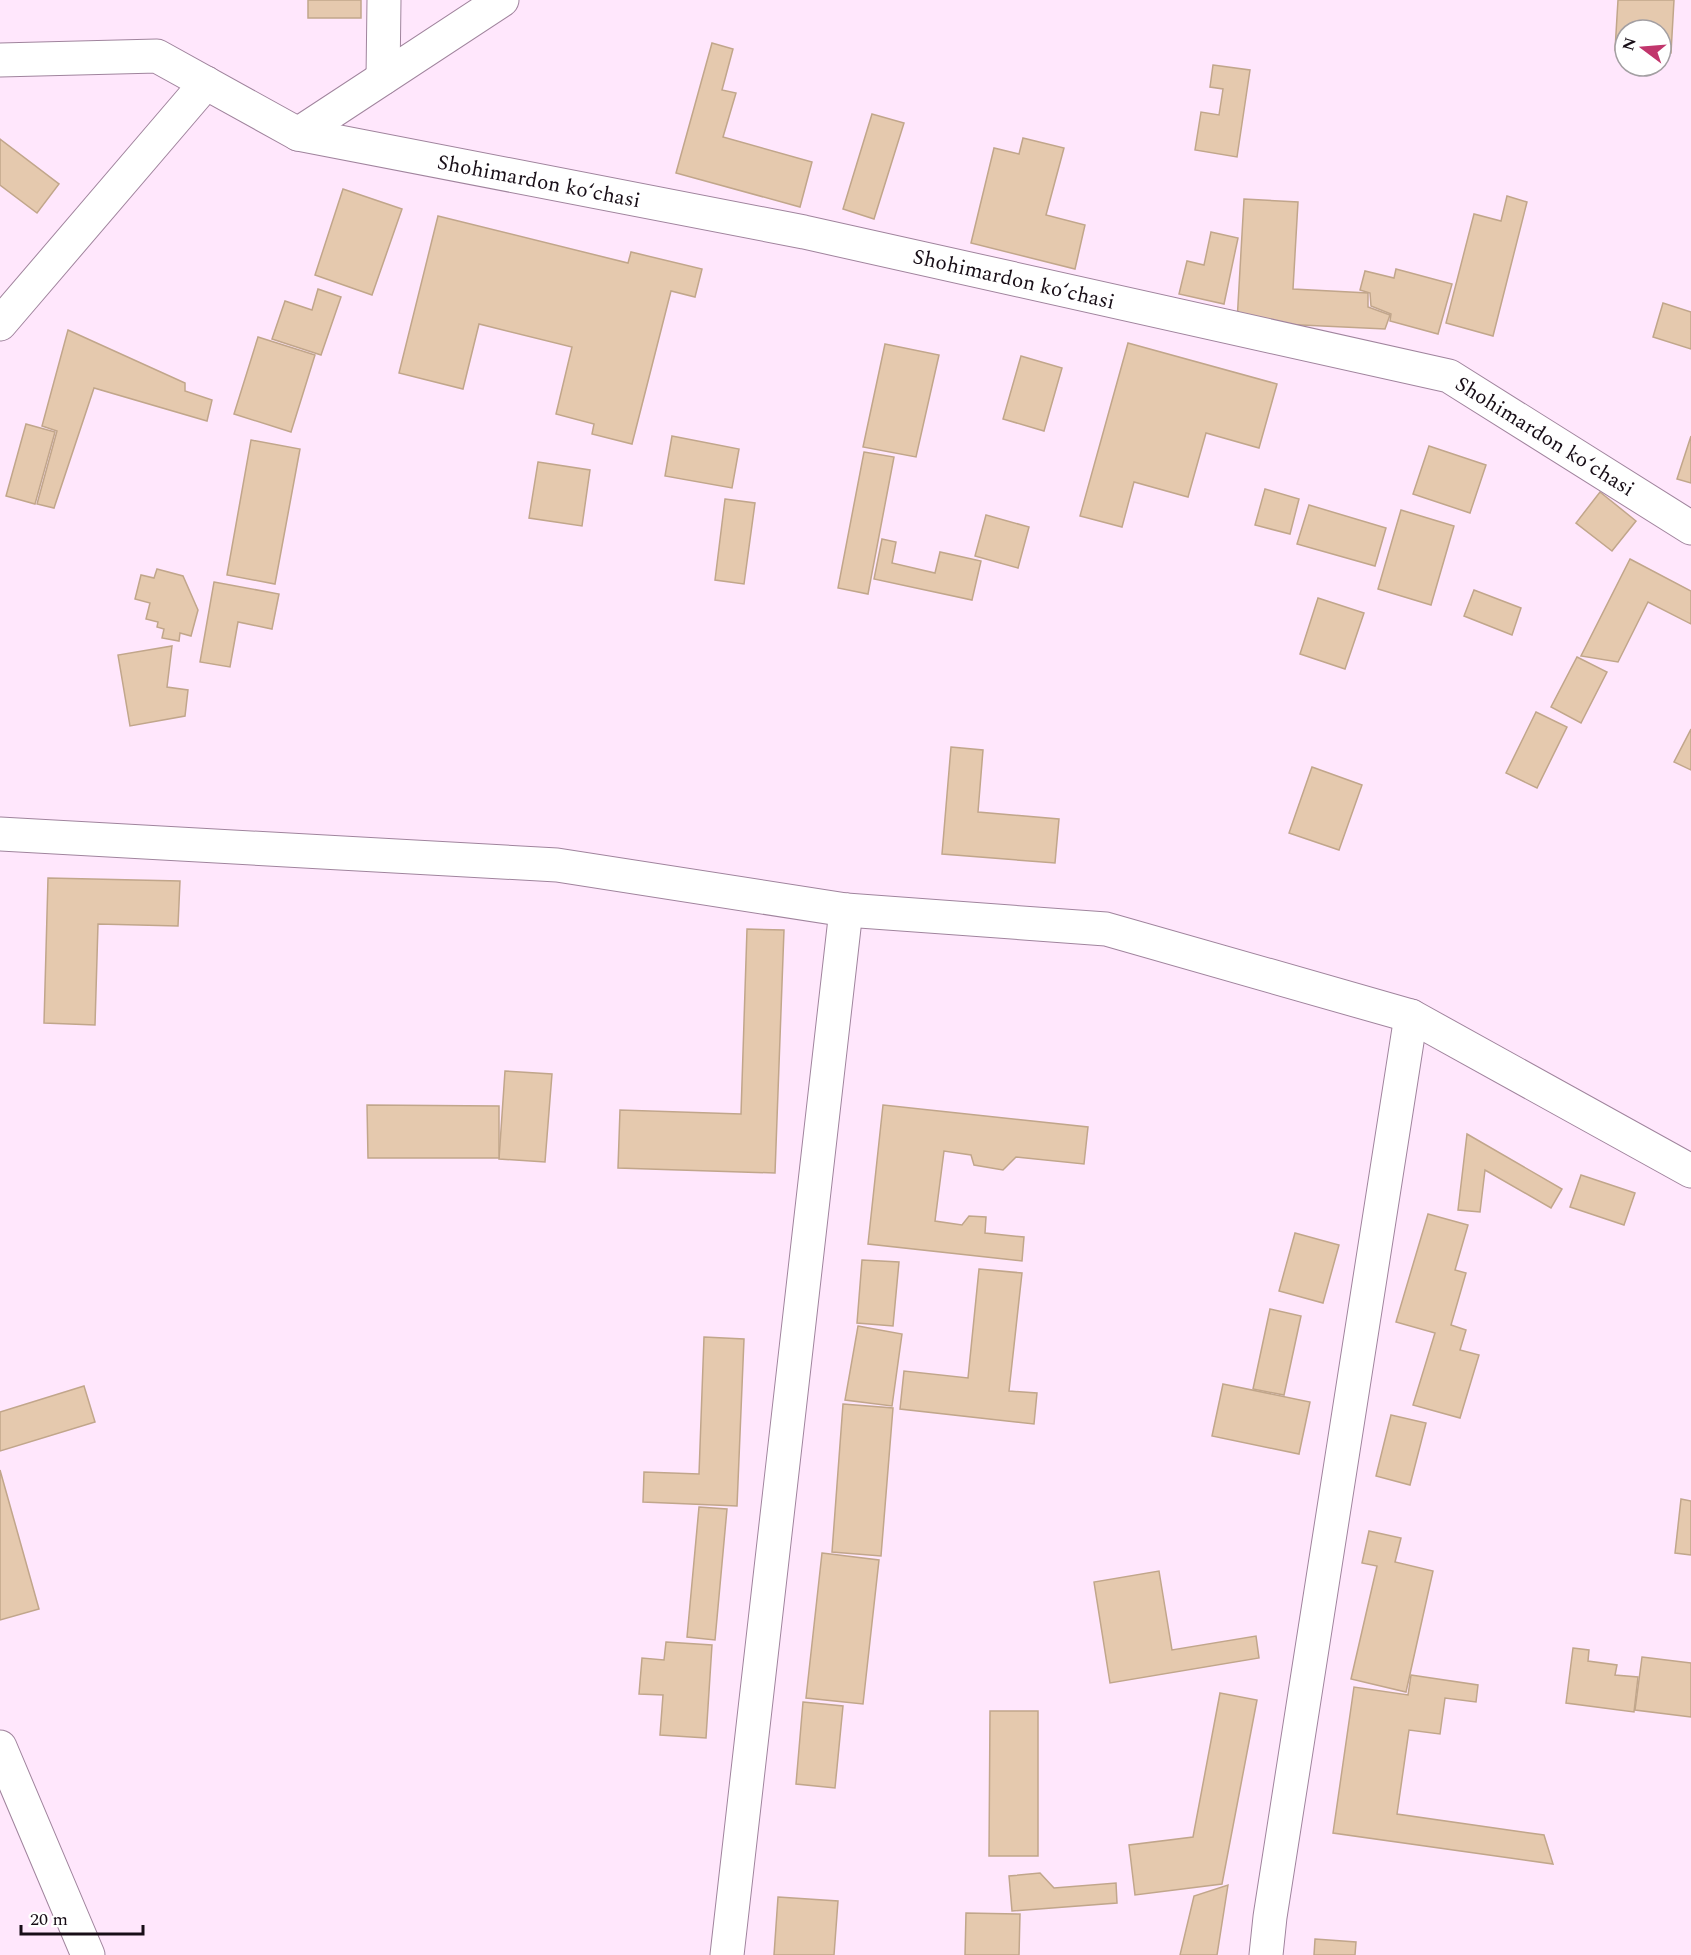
<svg xmlns="http://www.w3.org/2000/svg" width="1691" height="1955" viewBox="0 0 1691 1955" font-family="Spectral,serif">
  <style>
    .building { fill: #e5c9ae; stroke: #c1a68b; stroke-width: 1.5 }
    .lines { fill: none; stroke-linecap: round; stroke-linejoin: round }
    .street-casing { stroke: #a0849d; stroke-width: 35 }
    .street { stroke: #fff; stroke-width: 33 }
    .labels { text-anchor: middle; stroke-width: 4.5; stroke-linejoin: round; paint-order: stroke }
    .street-label { font-size: 21px; fill: #180e17; stroke: #fff }
  </style>
  <rect width="100%" height="100%" fill="#ffe7fc"/>
  <g class="building">
    <rect x="308" y="0" width="53" height="18"/>
    <polygon points="1618,0 1674,0 1671,53 1661,52 1661,30 1625,30 1625,50 1615,50"/>
    <polygon points="712,43 733,49 722,90 736,93 723,137 812,162 800,207 676,173"/>
    <polygon points="1213,65 1250,70 1237,157 1195,150 1201,112 1219,115 1223,89 1210,87"/>
    <polygon points="872,114 904,123 874,219 843,209"/>
    <polygon points="1023,138 1064,148 1046,215 1085,225 1075,269 971,243 994,148 1019,154"/>
    <polygon points="0,139 59,184 37,213 0,185"/>
    <polygon points="343,189 402,209 372,295 315,275"/>
    <polygon points="1507,196 1527,202 1493,336 1446,323 1474,214 1501,221"/>
    <polygon points="1244,199 1298,202 1293,289 1368,293 1368,307 1390,315 1385,329 1237,322"/>
    <polygon points="438,216 628,263 631,252 702,269 695,297 671,291 632,444 592,434 594,424 556,414 572,347 479,324 463,389 399,373"/>
    <polygon points="1211,232 1238,238 1224,304 1179,294 1187,261 1204,265"/>
    <polygon points="1396,269 1452,284 1438,334 1390,321 1391,314 1371,306 1370,293 1360,290 1365,271 1394,278"/>
    <polygon points="318,289 341,297 321,355 272,339 285,301 312,310"/>
    <polygon points="1663,303 1691,312 1691,349 1653,337"/>
    <polygon points="68,330 185,383 185,391 212,400 207,421 94,388 54,508 37,504 57,431 42,426"/>
    <polygon points="258,337 315,355 291,432 234,414"/>
    <polygon points="1128,343 1277,384 1259,448 1206,433 1188,497 1134,482 1122,527 1080,516"/>
    <polygon points="885,344 939,355 916,457 863,447"/>
    <polygon points="1021,356 1062,368 1044,431 1003,419"/>
    <polygon points="26,424 55,432 35,504 6,496"/>
    <polygon points="672,436 739,449 732,488 665,476"/>
    <polygon points="1691,436 1691,483 1677,479"/>
    <polygon points="251,440 300,449 275,584 227,575"/>
    <polygon points="1429,446 1486,465 1470,513 1413,494"/>
    <polygon points="864,452 894,457 868,594 838,588"/>
    <polygon points="538,462 590,470 582,526 529,518"/>
    <polygon points="1265,489 1299,499 1290,534 1255,525"/>
    <polygon points="1600,492 1636,521 1612,551 1576,523"/>
    <polygon points="725,499 755,503 744,584 715,580"/>
    <polygon points="1309,505 1386,528 1375,566 1297,544"/>
    <polygon points="1401,510 1454,526 1431,605 1378,589"/>
    <polygon points="986,515 1029,527 1018,568 975,556"/>
    <polygon points="882,539 896,542 892,563 935,573 940,552 981,561 972,600 874,579"/>
    <polygon points="1630,559 1691,591 1691,624 1648,602 1618,662 1581,656"/>
    <polygon points="157,569 183,576 198,610 191,636 180,633 179,641 162,638 164,629 157,627 158,622 146,619 150,603 135,599 141,575 154,578"/>
    <polygon points="214,582 279,594 272,629 238,622 230,667 200,662"/>
    <polygon points="1474,590 1521,608 1512,635 1464,616"/>
    <polygon points="1318,598 1364,613 1345,669 1300,654"/>
    <polygon points="172,646 167,687 188,690 185,716 130,726 118,655"/>
    <polygon points="1577,657 1607,672 1581,723 1551,707"/>
    <polygon points="1536,712 1567,727 1537,788 1506,773"/>
    <polygon points="1691,729 1691,770 1674,762"/>
    <polygon points="951,747 983,750 978,812 1059,819 1055,863 942,854"/>
    <polygon points="1312,767 1362,785 1339,850 1289,833"/>
    <polygon points="48,878 180,881 178,926 98,924 95,1025 44,1023"/>
    <polygon points="747,929 784,930 775,1173 618,1168 620,1110 741,1114"/>
    <polygon points="505,1071 552,1074 545,1162 499,1159"/>
    <polygon points="367,1105 499,1106 499,1158 368,1158"/>
    <polygon points="883,1105 1088,1127 1084,1164 1016,1157 1003,1170 974,1165 971,1155 944,1151 935,1221 962,1225 969,1216 986,1217 985,1233 1024,1237 1022,1261 868,1244"/>
    <polygon points="1467,1134 1562,1189 1551,1208 1485,1170 1480,1212 1458,1210"/>
    <polygon points="1581,1175 1635,1193 1624,1225 1570,1207"/>
    <polygon points="1428,1214 1468,1225 1455,1270 1466,1273 1451,1325 1466,1330 1460,1350 1479,1355 1460,1418 1413,1405 1435,1333 1396,1322"/>
    <polygon points="1295,1233 1339,1245 1323,1303 1279,1291"/>
    <polygon points="862,1260 899,1262 893,1326 857,1323"/>
    <polygon points="979,1269 1022,1273 1009,1391 1037,1393 1034,1424 900,1409 904,1371 968,1378"/>
    <polygon points="1270,1309 1301,1316 1284,1395 1253,1389"/>
    <polygon points="858,1326 902,1334 892,1406 845,1400"/>
    <polygon points="704,1337 744,1339 737,1506 643,1502 644,1472 699,1474"/>
    <polygon points="1223,1384 1310,1402 1299,1454 1212,1436"/>
    <polygon points="84,1386 95,1422 0,1451 0,1412"/>
    <polygon points="843,1404 893,1408 881,1556 832,1552"/>
    <polygon points="1391,1415 1426,1423 1410,1485 1376,1476"/>
    <polygon points="0,1470 39,1609 0,1620"/>
    <polygon points="1681,1499 1691,1501 1691,1555 1675,1553"/>
    <polygon points="699,1507 727,1509 715,1640 687,1637"/>
    <polygon points="1369,1531 1401,1538 1395,1562 1433,1571 1406,1692 1351,1679 1377,1566 1362,1563"/>
    <polygon points="822,1553 879,1560 863,1704 806,1698"/>
    <polygon points="1159,1571 1172,1650 1256,1636 1259,1658 1110,1683 1094,1582"/>
    <polygon points="666,1642 712,1645 706,1738 660,1735 663,1695 639,1694 642,1658 664,1660"/>
    <polygon points="1573,1648 1589,1650 1588,1661 1617,1665 1615,1675 1638,1677 1634,1712 1566,1703"/>
    <polygon points="1642,1657 1691,1663 1691,1717 1635,1710"/>
    <polygon points="1411,1675 1478,1685 1476,1702 1445,1698 1440,1734 1409,1730 1397,1814 1544,1835 1553,1864 1333,1833 1354,1687 1408,1695"/>
    <polygon points="1220,1693 1257,1700 1222,1884 1135,1895 1129,1845 1193,1837"/>
    <polygon points="803,1702 843,1706 835,1788 796,1784"/>
    <polygon points="990,1711 1038,1711 1038,1856 989,1856"/>
    <polygon points="1040,1873 1054,1888 1116,1883 1117,1903 1012,1911 1009,1876"/>
    <polygon points="1228,1885 1217,1955 1180,1955 1194,1896"/>
    <polygon points="778,1897 838,1901 834,1955 774,1955"/>
    <polygon points="966,1913 1020,1914 1019,1955 965,1955"/>
    <polygon points="1315,1939 1356,1942 1355,1955 1314,1955"/>
  </g>
  <g class="lines">
    <defs>
      <g id="street">
        <polyline points="0,60 157,56 298,134 804,232 1449,376 1691,528"/>
        <polyline points="383,78 384,0"/>
        <polyline points="298,134 502,0"/>
        <polyline points="0,324 206,83"/>
        <polyline points="0,834 557,865 846,910 1106,929 1411,1016 1691,1171"/>
        <polyline points="0,1747 88,1955"/>
        <polyline points="727,1955 846,910"/>
        <polyline points="1266,1955 1270,1917 1411,1016"/>
      </g>
    </defs>
    <use href="#street" class="street-casing"/>
    <use href="#street" class="street"/>
  </g>
  <g class="labels">
    <g class="street-label">
      <text transform="translate(539 181) rotate(11)" y="7">Shohimardon koʻchasi</text>
      <text transform="translate(1014 279) rotate(13)" y="7">Shohimardon koʻchasi</text>
      <text transform="translate(1545 436) rotate(32)" y="7">Shohimardon koʻchasi</text>
    </g>
  </g>
  <g transform="translate(1643 48) rotate(286)"><circle r="28" fill="#ffffff" stroke="#a39fa2" stroke-width="1.5"/>
  <path d="M0-4.5L10 22L0 15L-10 22Z" fill="#c1366c"/>
  <text y="-9" font-size="16" font-weight="bold" text-anchor="middle" fill="#180e17">N</text>
  </g>
  <path d="M21 1925v9h122v-9" fill="none" stroke="#180e17" stroke-width="3"/>
  <text x="30" y="1925" font-size="18" fill="#180e17" stroke="#ffffff" stroke-width="4.5" paint-order="stroke">20 m</text>
</svg>
